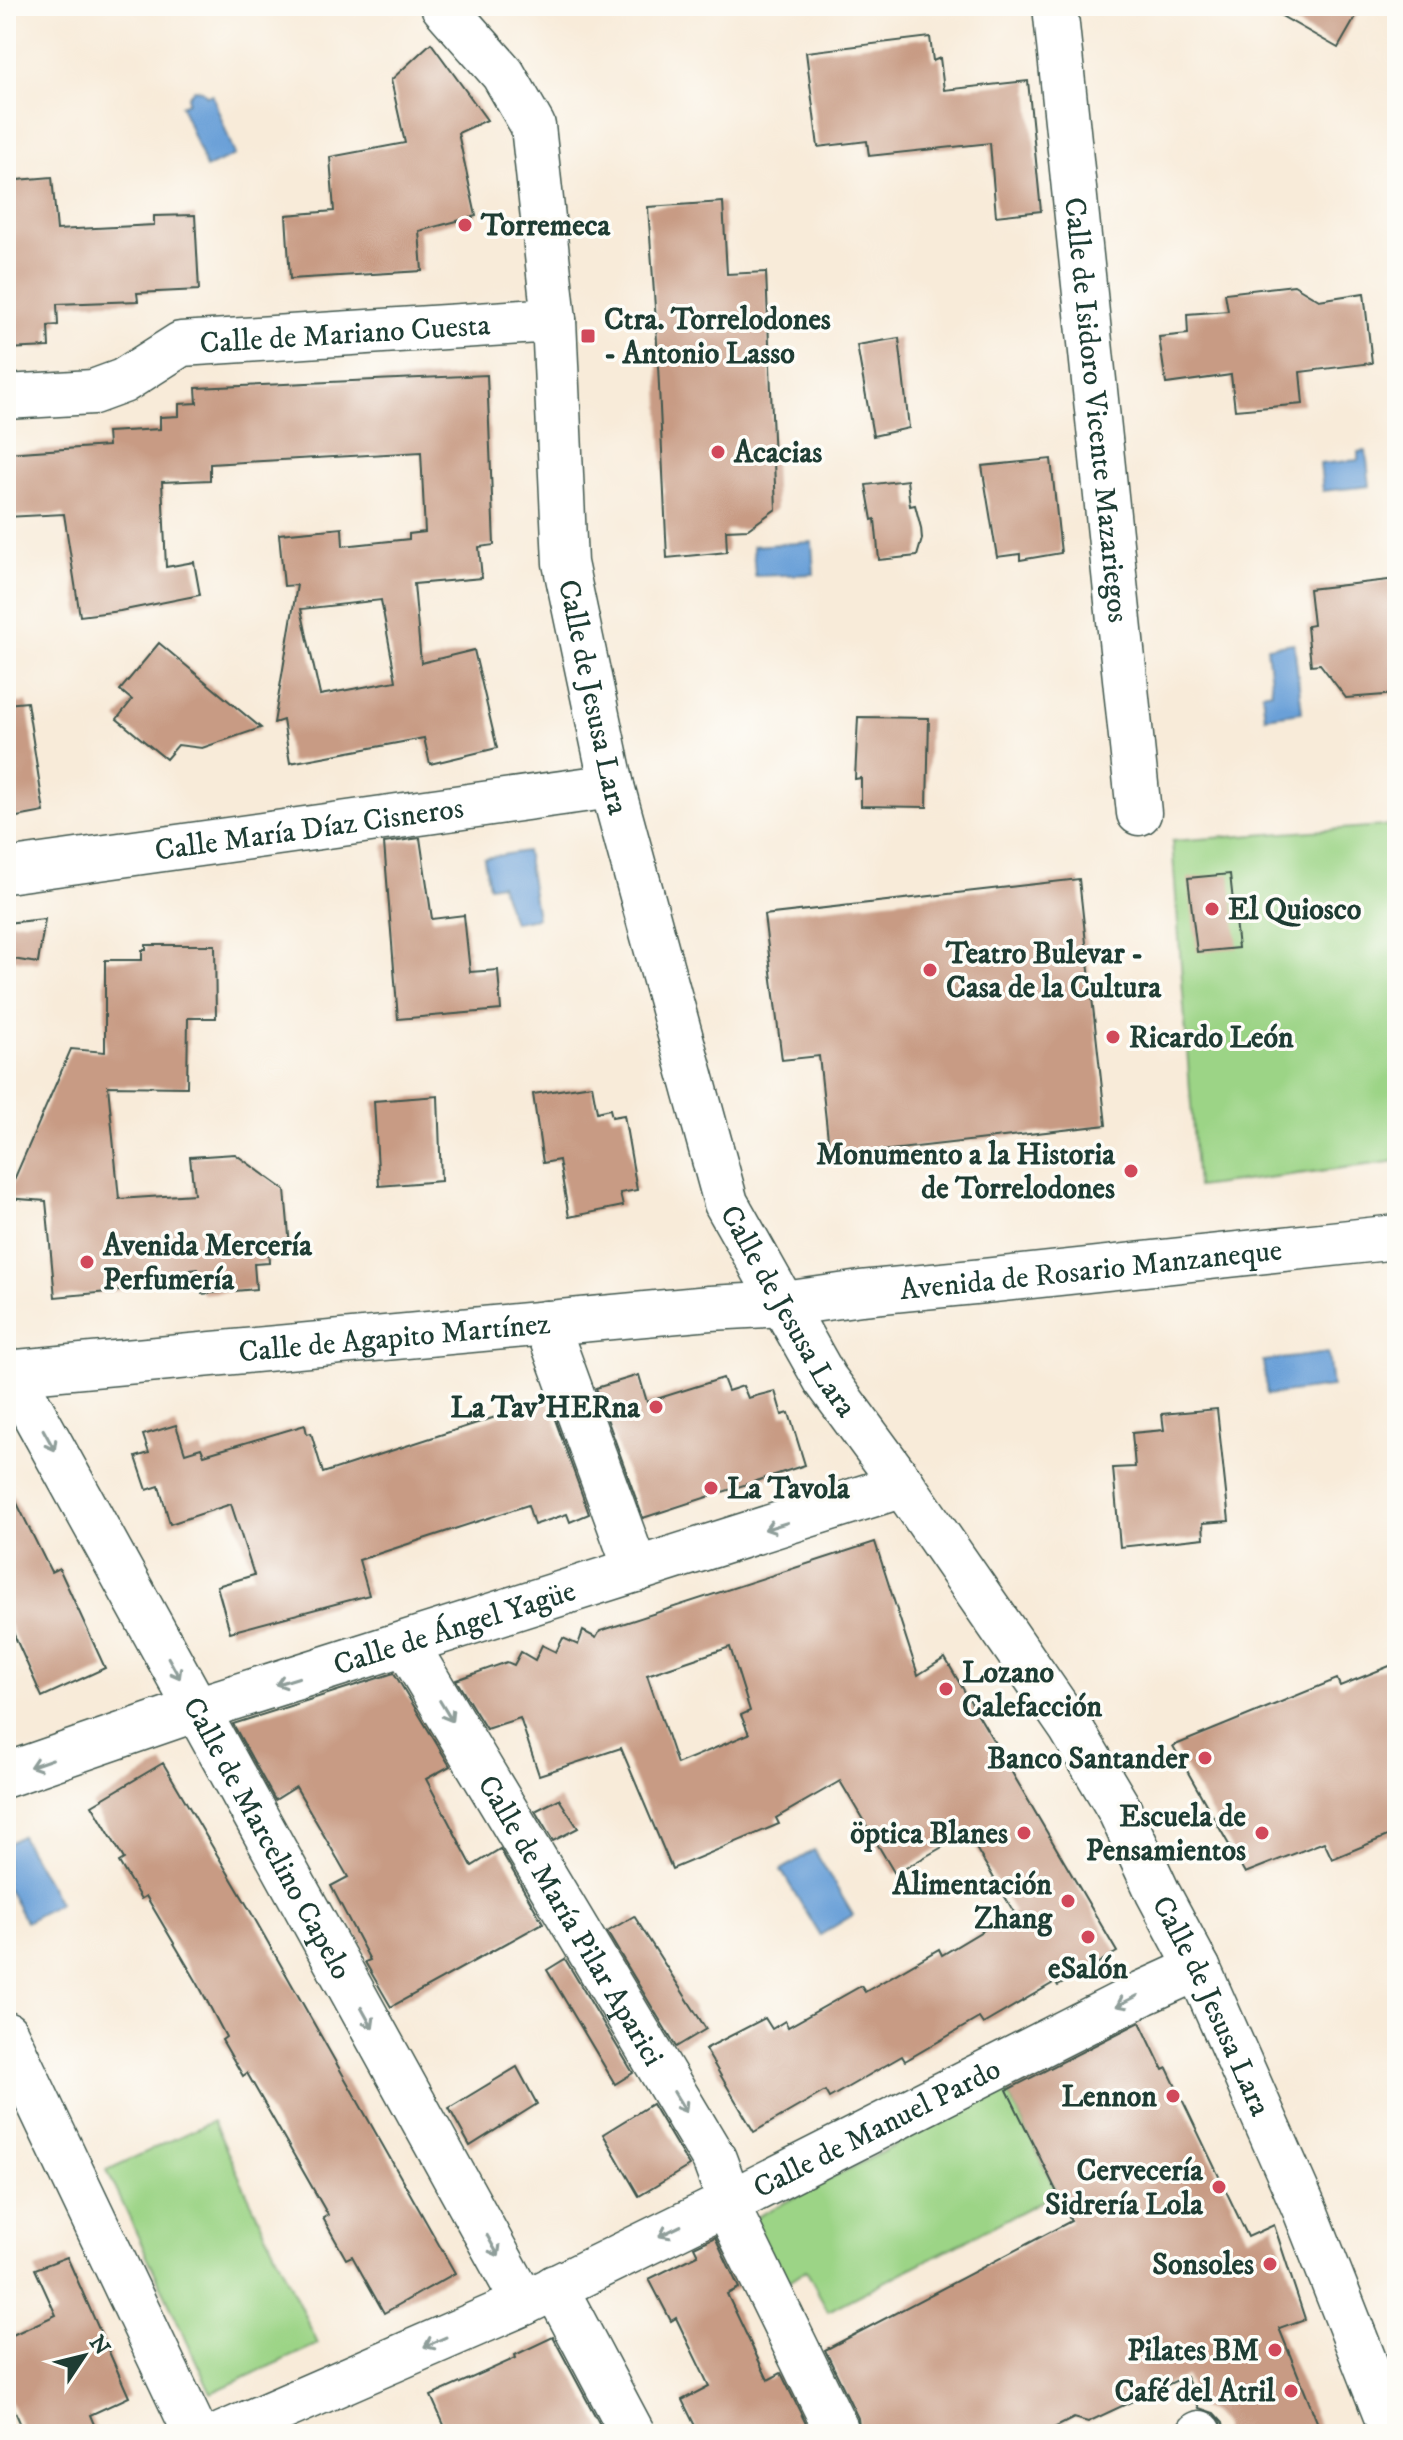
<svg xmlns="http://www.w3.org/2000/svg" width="1403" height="2440" viewBox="0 0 1403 2440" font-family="'IM FELL DW Pica',serif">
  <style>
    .green { fill: #9cd486; stroke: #5e885d; stroke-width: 2 }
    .water { fill: #6aa0d8; stroke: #446e86; stroke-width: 2 }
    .building { fill: #c89b84; fill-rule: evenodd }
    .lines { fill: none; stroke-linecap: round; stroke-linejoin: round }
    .minor-casing { stroke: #40574d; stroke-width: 47 }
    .major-casing { stroke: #40574d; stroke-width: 47 }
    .minor { stroke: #fff; stroke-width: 44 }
    .major { stroke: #fff; stroke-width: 44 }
    .oneway { stroke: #8f9e9a }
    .poi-dot { fill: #d1495b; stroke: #fdfcf7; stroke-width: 3 }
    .labels { text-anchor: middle; stroke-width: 7; stroke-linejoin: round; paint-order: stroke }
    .poi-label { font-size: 30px; font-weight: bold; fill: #1f3d34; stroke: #fdfcf7; text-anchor: end }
    .street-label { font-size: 30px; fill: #1f3d34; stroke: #fdfcf7 }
  </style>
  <rect width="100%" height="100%" fill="#fdfcf7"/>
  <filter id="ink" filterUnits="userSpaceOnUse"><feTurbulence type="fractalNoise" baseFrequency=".0125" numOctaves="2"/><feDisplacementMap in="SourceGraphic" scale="16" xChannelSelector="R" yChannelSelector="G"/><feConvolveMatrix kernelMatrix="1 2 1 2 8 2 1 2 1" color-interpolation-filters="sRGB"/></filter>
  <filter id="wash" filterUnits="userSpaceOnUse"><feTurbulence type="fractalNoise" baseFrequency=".006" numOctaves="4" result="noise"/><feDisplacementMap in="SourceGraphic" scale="32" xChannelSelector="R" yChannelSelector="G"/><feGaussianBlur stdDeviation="1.8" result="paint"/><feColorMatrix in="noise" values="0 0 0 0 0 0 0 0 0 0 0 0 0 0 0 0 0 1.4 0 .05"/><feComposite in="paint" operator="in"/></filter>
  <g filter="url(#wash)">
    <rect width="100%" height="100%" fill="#f8ebd9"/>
    <g class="green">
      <polygon points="1397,825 1397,1161 1197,1187 1172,841"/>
      <polygon points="1006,2088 1057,2193 828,2311 806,2270 779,2288 745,2223"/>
      <polygon points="213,2121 318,2344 211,2393 107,2170"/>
    </g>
    <g class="water">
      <polygon points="194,89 202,90 207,96 212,94 235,155 206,168 181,105 188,102 188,96"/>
      <polygon points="1366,451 1370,486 1323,491 1320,464 1358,460 1358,452"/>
      <polygon points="812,542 814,574 755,576 753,546"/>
      <polygon points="1294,643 1302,712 1265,717 1262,693 1272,691 1267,647"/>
      <polygon points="526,851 537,918 513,922 500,884 489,886 484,858"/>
      <polygon points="1328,1353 1332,1387 1267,1395 1263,1361"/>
      <polygon points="21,1836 59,1903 26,1922 6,1886 6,1845"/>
      <polygon points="814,1850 853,1915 820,1935 781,1870"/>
    </g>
    <g id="blocks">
      <g class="building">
        <polygon points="1264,6 1362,6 1338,48"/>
        <polygon points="930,37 933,61 940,58 944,90 1028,81 1041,211 996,216 990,143 869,156 867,141 818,147 806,52"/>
        <polygon points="431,43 487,120 458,133 476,216 419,231 422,271 290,279 286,215 334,211 330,157 405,143 391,80"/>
        <polygon points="52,177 57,230 154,225 154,216 195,215 199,290 137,293 138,301 57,304 58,325 48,326 49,347 6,349 6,181"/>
        <polygon points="723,202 727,274 766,272 776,509 748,529 726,530 727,552 667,558 656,322 648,207"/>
        <polygon points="1294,285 1319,300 1364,293 1372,363 1300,372 1303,404 1235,410 1231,375 1166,384 1159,337 1188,334 1187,314 1228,311 1225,293"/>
        <polygon points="899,338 909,428 873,436 857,345"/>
        <path d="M487 375 494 545 479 547 482 578 414 584 421 663 474 650 497 748 430 764 424 738 290 763 283 720 274 723 297 585 284 586 279 534 342 528 343 546 409 539V534L425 532 421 452 210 464V480L162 482 166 567 194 562 200 595 120 611 80 616 64 514 6 517V453L108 446 107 432 160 429V417L179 416V404L197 403 196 388ZM381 600 396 681 320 695 301 609Z"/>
        <polygon points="1051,459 1061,553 1020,560 1020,554 997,557 982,466"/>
        <polygon points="907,480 910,506 915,505 921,528 922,539 917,556 879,560 875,519 872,520 866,485"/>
        <polygon points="1397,579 1397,694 1346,698 1320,664 1311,665 1307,626 1313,625 1309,589"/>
        <polygon points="159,643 261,728 202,748 178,745 166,759 117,719 132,700 120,690"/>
        <polygon points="27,702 44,812 6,819 6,704"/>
        <polygon points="858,717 929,718 927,807 861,806 861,778 855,779"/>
        <polygon points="420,838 432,919 464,915 470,972 498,970 501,1010 398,1019 384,843"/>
        <polygon points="1230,874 1238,948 1197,952 1188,878"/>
        <polygon points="1079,879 1106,1125 830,1157 819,1056 782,1060 764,915"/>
        <polygon points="45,919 38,963 6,958 6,923"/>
        <polygon points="146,945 215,945 216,1018 188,1018 187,1087 108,1086 119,1199 194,1194 190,1157 235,1154 285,1190 290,1247 268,1247 269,1263 254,1264 256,1289 202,1294 198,1269 127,1277 129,1290 55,1297 46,1201 6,1198 71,1049 105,1052 105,960 142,960 142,950 146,950"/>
        <polygon points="592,1085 597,1112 610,1109 612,1117 624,1115 637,1190 620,1193 623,1206 569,1217 559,1160 543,1163 533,1094"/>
        <polygon points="438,1096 441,1181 379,1186 374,1101"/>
        <polygon points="639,1375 647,1402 723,1378 728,1391 743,1386 748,1398 775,1391 782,1415 789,1413 805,1465 643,1518 596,1388"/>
        <polygon points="548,1400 589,1514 570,1522 567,1514 534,1525 528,1505 359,1560 369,1595 230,1632 217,1586 254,1575 231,1504 170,1524 159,1486 147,1490 136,1457 149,1453 143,1435 176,1425 185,1453 201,1448 204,1455 305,1425 307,1434 311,1433 323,1473"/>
        <polygon points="1217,1409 1229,1521 1203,1523 1204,1538 1120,1547 1113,1468 1135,1467 1132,1433 1164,1430 1162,1414"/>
        <polygon points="6,1481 51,1572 59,1568 105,1668 42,1697 6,1617"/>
        <path d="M875 1542 918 1675 945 1658 1117 1952 1058 1986 1055 1982 983 2024 979 2018 905 2061 902 2056 829 2098 825 2091 754 2132 705 2049 765 2018 772 2029 785 2021 788 2027 861 1986 865 1992 939 1949 942 1955 1014 1912 967 1833 895 1874 840 1781 776 1818 779 1824 672 1869 621 1748 539 1775 520 1718 486 1729 456 1680 507 1662 514 1665 521 1652 535 1660 542 1645 556 1652 563 1638 578 1645 583 1631 596 1638 600 1631ZM730 1647 750 1711 741 1715 749 1734 677 1764 647 1675Z"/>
        <polygon points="1397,1663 1397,1832 1332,1859 1324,1842 1245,1873 1173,1746 1337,1679 1340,1686"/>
        <polygon points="394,1673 450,1766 426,1779 472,1866 500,1849 543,1923 391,2007 365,1962 370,1960 331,1886 348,1877 296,1787 275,1800 233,1724"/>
        <polygon points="163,1763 248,1907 455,2273 384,2313 352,2256 346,2259 323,2218 328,2215 247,2073 243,2076 233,2059 222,2040 226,2037 198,1984 146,1896 141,1899 119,1862 124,1859 92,1805"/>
        <polygon points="559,1799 578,1828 553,1841 535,1811"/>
        <polygon points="634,1916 706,2029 676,2047 607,1932"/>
        <polygon points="565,1959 633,2073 615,2084 547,1970"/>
        <polygon points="1140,2022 1163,2070 1167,2068 1248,2237 1274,2225 1305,2319 1279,2328 1322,2434 1225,2434 1223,2423 1214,2413 1199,2408 1186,2376 1088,2422 1074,2418 1042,2434 860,2434 858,2418 825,2350 1071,2221 1007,2090"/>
        <polygon points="517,2067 537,2104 470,2146 449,2108"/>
        <polygon points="652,2104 689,2166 639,2196 603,2134"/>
        <polygon points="715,2237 739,2288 727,2294 768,2380 781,2373 811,2434 699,2434 682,2400 709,2386 676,2318 671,2321 649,2279 698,2255 694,2247"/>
        <polygon points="67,2257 129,2397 90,2415 98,2434 25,2434 6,2391 6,2338 56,2315 35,2269"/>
        <polygon points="553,2337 605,2434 448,2434 431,2396 516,2358 515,2355"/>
      </g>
    </g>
  </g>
  <g filter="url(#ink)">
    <use href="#blocks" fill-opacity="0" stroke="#40574d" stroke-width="2"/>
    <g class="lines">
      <defs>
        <g id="minor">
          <path id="s1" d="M1055 6 1139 813"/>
          <path id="s2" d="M6 397 93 392 123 381 181 344 554 320"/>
          <path id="s3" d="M6 871 612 786"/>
          <polyline points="546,1323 636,1570"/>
          <path id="s4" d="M11 1372 524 2303"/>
          <path id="s5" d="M6 1373 710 1308 784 1304 861 1293 984 1281 1397 1237"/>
          <path id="s6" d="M406 1644 714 2159 730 2202 734 2220 836 2429"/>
          <path id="s7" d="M6 1775 197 1709 903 1485"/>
          <polyline points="6,2034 196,2434"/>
          <polyline points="555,2287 633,2434"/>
          <path id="s8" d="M223 2434 524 2303 730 2202 1143 1993 1198 1968"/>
          <polyline points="1198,2434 1200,2433"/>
        </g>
        <g id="major">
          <path id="s9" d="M443 6 503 74 533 126 554 320 565 563 612 786 726 1203 825 1379 903 1485 1071 1728 1119 1809 1158 1893 1198 1968 1304 2208 1393 2434"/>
        </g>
      </defs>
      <use href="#minor" class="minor-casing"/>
      <use href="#major" class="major-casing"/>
      <use href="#minor" class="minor"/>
      <use href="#major" class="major"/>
    </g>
    <defs><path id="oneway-shaft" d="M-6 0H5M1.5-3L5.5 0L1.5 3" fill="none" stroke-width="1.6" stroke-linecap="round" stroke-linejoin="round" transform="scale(2)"/></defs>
    <g class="oneway">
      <use href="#oneway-shaft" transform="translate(49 1440) rotate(61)"/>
      <use href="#oneway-shaft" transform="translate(776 1526) rotate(163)"/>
      <use href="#oneway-shaft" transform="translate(174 1668) rotate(61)"/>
      <use href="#oneway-shaft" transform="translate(287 1681) rotate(163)"/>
      <use href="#oneway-shaft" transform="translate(446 1711) rotate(59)"/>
      <use href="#oneway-shaft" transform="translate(41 1763) rotate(161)"/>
      <use href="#oneway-shaft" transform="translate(1127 2001) rotate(153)"/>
      <use href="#oneway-shaft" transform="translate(367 2018) rotate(61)"/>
      <use href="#oneway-shaft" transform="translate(680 2102) rotate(59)"/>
      <use href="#oneway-shaft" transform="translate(670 2231) rotate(154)"/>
      <use href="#oneway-shaft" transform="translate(493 2246) rotate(61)"/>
      <use href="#oneway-shaft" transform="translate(435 2342) rotate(156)"/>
    </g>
  </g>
  <g class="poi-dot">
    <circle cx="465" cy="225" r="8"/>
    <rect x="580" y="328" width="16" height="16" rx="4"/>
    <circle cx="718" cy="452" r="8"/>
    <circle cx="1212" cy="909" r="8"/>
    <circle cx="930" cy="970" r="8"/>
    <circle cx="1113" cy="1037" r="8"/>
    <circle cx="1131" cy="1171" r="8"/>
    <circle cx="87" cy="1262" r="8"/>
    <circle cx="656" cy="1407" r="8"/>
    <circle cx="711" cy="1488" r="8"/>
    <circle cx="946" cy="1689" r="8"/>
    <circle cx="1205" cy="1758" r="8"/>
    <circle cx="1024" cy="1833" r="8"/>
    <circle cx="1262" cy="1833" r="8"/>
    <circle cx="1068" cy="1901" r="8"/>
    <circle cx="1088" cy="1937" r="8"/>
    <circle cx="1173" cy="2096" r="8"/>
    <circle cx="1219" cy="2187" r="8"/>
    <circle cx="1270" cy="2264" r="8"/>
    <circle cx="1275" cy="2350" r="8"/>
    <circle cx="1291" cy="2391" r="8"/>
  </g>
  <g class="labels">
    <g class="poi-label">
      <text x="481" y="235" text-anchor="start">Torremeca</text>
      <text x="604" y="329" text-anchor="start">Ctra. Torrelodones<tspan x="604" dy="34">- Antonio Lasso</tspan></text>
      <text x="734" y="462" text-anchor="start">Acacias</text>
      <text x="1228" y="919" text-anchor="start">El Quiosco</text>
      <text x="946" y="963" text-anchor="start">Teatro Bulevar -<tspan x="946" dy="34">Casa de la Cultura</tspan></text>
      <text x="1129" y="1047" text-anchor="start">Ricardo León</text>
      <text x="1115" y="1164">Monumento a la Historia<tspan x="1115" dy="34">de Torrelodones</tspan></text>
      <text x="103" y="1255" text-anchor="start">Avenida Mercería<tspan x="103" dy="34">Perfumería</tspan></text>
      <text x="640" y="1417">La Tav'HERna</text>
      <text x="727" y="1498" text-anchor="start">La Tavola</text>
      <text x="962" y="1682" text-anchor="start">Lozano<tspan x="962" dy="34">Calefacción</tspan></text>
      <text x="1189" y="1768">Banco Santander</text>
      <text x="1246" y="1826">Escuela de<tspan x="1246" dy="34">Pensamientos</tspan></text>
      <text x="1008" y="1843">öptica Blanes</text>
      <text x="1052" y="1894">Alimentación<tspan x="1052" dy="34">Zhang</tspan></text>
      <text x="1088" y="1978" text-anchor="middle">eSalón</text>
      <text x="1157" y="2106">Lennon</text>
      <text x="1203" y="2180">Cervecería<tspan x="1203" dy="34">Sidrería Lola</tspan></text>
      <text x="1254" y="2274">Sonsoles</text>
      <text x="1259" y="2360">Pilates BM</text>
      <text x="1275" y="2401">Café del Atril</text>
    </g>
    <g class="street-label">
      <text dy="10" stroke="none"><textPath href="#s2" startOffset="352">Calle de Mariano Cuesta</textPath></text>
      <text dy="10" stroke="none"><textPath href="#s1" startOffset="406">Calle de Isidoro Vicente Mazariegos</textPath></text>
      <text dy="10" stroke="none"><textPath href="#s9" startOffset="726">Calle de Jesusa Lara</textPath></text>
      <text dy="10" stroke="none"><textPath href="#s3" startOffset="306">Calle María Díaz Cisneros</textPath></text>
      <text dy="10" stroke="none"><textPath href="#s5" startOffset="1090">Avenida de Rosario Manzaneque</textPath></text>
      <text dy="10" stroke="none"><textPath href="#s9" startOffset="1374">Calle de Jesusa Lara</textPath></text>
      <text dy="10" stroke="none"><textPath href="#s5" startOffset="390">Calle de Agapito Martínez</textPath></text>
      <text dy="10" stroke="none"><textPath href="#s7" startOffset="472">Calle de Ángel Yagüe</textPath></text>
      <text dy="10" stroke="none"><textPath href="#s4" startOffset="532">Calle de Marcelino Capelo</textPath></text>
      <text dy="10" stroke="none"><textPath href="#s6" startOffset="322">Calle de María Pilar Aparici</textPath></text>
      <text dy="10" stroke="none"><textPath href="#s9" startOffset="2190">Calle de Jesusa Lara</textPath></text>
      <text dy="10" stroke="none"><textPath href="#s8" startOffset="722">Calle de Manuel Pardo</textPath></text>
    </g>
  </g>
  <rect width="1403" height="2440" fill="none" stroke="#fdfcf7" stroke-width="32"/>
  <g transform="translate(84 2356) rotate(55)" stroke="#fdfcf7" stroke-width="6" paint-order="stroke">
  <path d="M0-6L14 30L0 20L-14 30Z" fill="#1f3d34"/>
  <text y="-12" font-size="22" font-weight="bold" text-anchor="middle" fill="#1f3d34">N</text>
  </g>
</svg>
